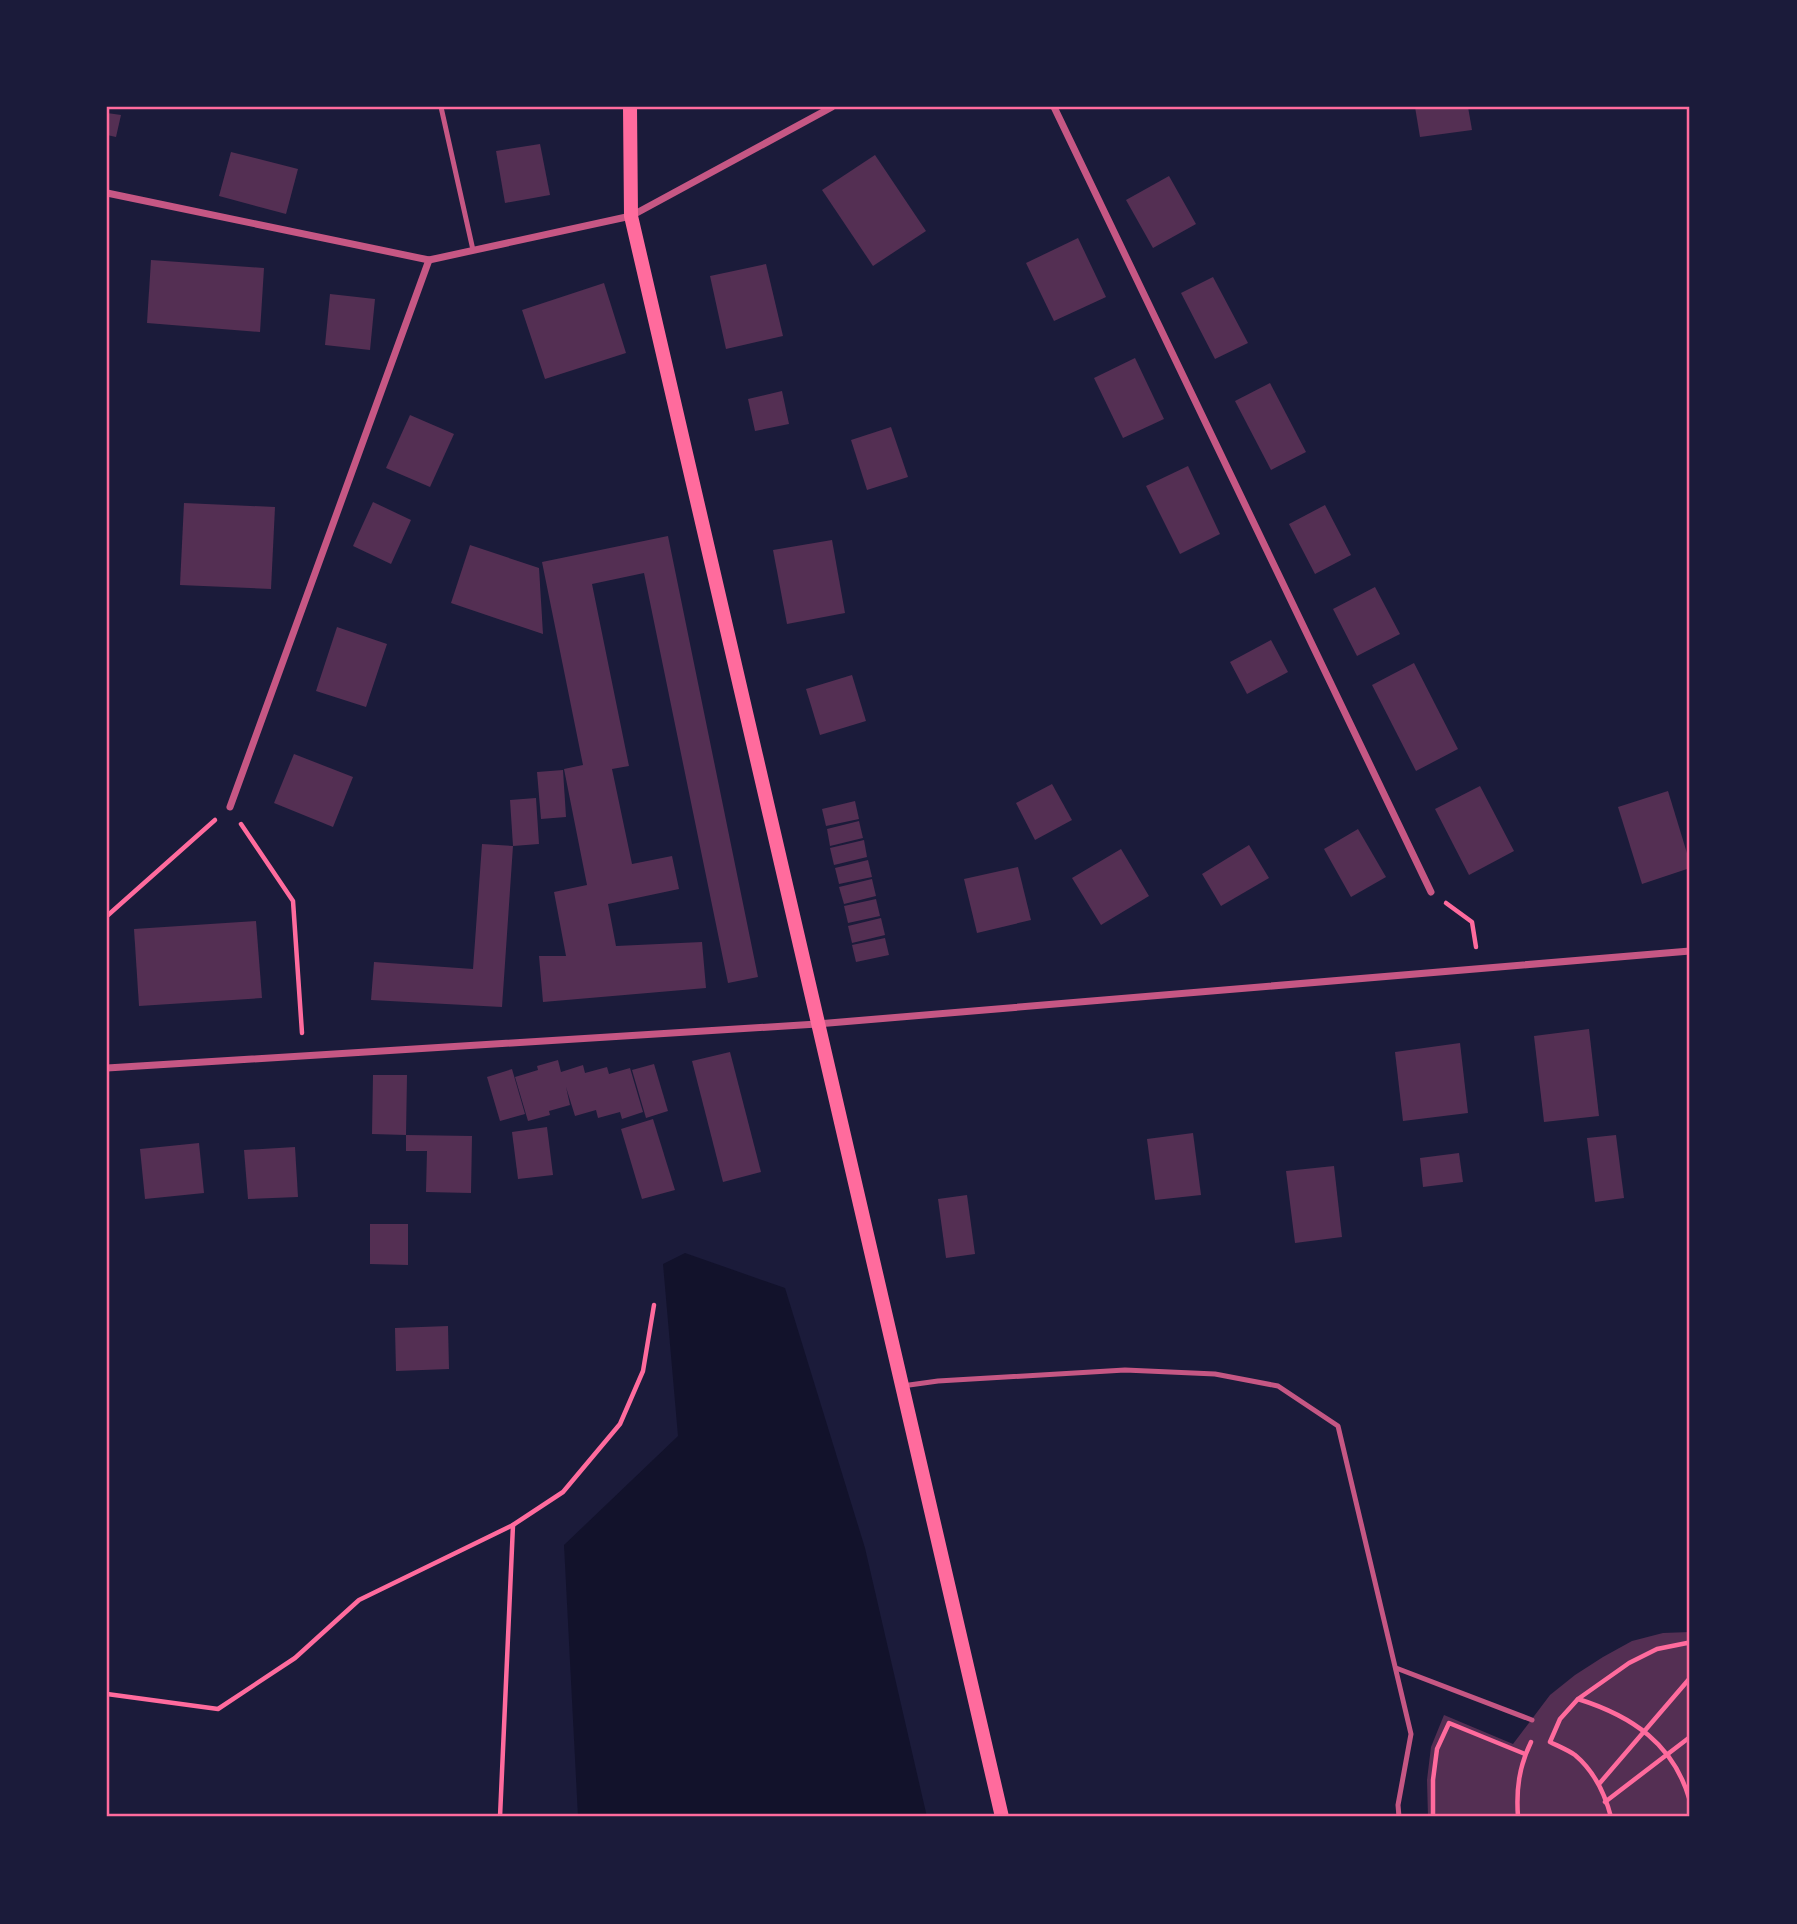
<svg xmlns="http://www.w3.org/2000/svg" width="1797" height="1924" viewBox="0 0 1797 1924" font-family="'Alegreya Sans',sans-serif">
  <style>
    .water { fill: #12122b }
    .building { fill: #542f53 }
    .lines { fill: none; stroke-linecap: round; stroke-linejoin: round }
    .path { stroke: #ff6b9d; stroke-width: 4.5 }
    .service { stroke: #c65784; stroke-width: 5 }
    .minor { stroke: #c65784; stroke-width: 7 }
    .secondary { stroke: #ff6b9d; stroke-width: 14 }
    .neatline { fill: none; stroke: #ff6b9d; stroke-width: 2.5 }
  </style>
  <rect width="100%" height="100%" fill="#1b1b3a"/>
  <polygon class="water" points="685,1253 785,1288 865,1548 927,1817 578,1817 564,1545 678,1436 663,1264"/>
  <g class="building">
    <polygon points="1415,107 1468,107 1472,130 1420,137"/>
    <polygon points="107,113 121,115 116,137 107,135"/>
    <polygon points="540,144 550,195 505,203 496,151"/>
    <polygon points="231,152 298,169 286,214 219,196"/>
    <polygon points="875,155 926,231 873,266 822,190"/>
    <polygon points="1169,176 1196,224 1153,248 1126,200"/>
    <polygon points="1078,238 1106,297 1054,321 1026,263"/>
    <polygon points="151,260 264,268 260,332 147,323"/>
    <polygon points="766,264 783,336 726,349 710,276"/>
    <polygon points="1213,277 1248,343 1215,359 1181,293"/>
    <polygon points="604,283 626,353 545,379 522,310"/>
    <polygon points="330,294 375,299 370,350 325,345"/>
    <polygon points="1135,358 1164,419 1123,438 1094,378"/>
    <polygon points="1270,383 1306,452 1271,470 1235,401"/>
    <polygon points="782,391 789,424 755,431 748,399"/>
    <polygon points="410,415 454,434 430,487 386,468"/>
    <polygon points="891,427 908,477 867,490 851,440"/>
    <polygon points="1188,466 1220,534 1180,554 1146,486"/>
    <polygon points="373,502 411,520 391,564 353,546"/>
    <polygon points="184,503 275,507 271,589 180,585"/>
    <polygon points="1325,505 1351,555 1315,574 1289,524"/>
    <polygon points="668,536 758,977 728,983 644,573 592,584 629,766 612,769 632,864 672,856 679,889 608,904 616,946 702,942 706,988 543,1002 539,956 566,956 554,892 587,885 564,769 583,765 542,562"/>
    <polygon points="832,540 845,613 787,624 773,550"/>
    <polygon points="470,545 539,568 543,634 451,603"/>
    <polygon points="1375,587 1400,634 1357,656 1333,609"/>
    <polygon points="337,627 387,644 366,707 316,691"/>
    <polygon points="1271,640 1288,672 1247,694 1230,662"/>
    <polygon points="1414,663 1458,749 1416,771 1372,685"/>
    <polygon points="852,675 866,721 820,735 806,689"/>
    <polygon points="294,754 353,777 333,827 274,803"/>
    <polygon points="563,770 566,817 541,819 537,772"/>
    <polygon points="1052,784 1072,820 1035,840 1016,803"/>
    <polygon points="1480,786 1514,851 1469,875 1435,809"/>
    <polygon points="1668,791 1690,863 1690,868 1642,884 1618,807"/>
    <polygon points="536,798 539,844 513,846 502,1007 371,1000 374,962 473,969 482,844 513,846 510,800"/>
    <polygon points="855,801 859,819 826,826 822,809"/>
    <polygon points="859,821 863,838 830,846 827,829"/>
    <polygon points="1358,829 1386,877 1351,897 1324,849"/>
    <polygon points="864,840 867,857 834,865 830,848"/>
    <polygon points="1249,845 1269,878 1221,906 1202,874"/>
    <polygon points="1121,849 1149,896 1101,925 1072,878"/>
    <polygon points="868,860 872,877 839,884 835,868"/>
    <polygon points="1018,867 1031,920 977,933 964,879"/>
    <polygon points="872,879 876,896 844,904 839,887"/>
    <polygon points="876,899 880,916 848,923 844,906"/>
    <polygon points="881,918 885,935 852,943 848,926"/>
    <polygon points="256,921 262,998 139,1006 134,929"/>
    <polygon points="885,938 889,955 856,962 852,945"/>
    <polygon points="1589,1029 1599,1116 1544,1122 1534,1036"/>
    <polygon points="1460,1043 1468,1113 1403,1121 1395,1052"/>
    <polygon points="730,1052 761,1172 723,1182 692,1061"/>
    <polygon points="558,1060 561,1072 583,1065 585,1073 607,1067 609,1074 630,1068 643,1112 622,1119 620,1112 598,1118 596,1110 575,1116 566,1087 570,1105 549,1111 550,1115 528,1121 515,1077 538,1070 537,1066"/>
    <polygon points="654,1064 668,1111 646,1118 632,1070"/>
    <polygon points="512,1069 525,1114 500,1121 487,1077"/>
    <polygon points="373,1075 407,1075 406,1135 472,1136 471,1193 426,1192 427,1151 406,1151 406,1135 372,1134"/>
    <polygon points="653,1119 675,1190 642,1199 621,1129"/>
    <polygon points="547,1127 553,1175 518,1179 512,1132"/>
    <polygon points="1193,1133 1201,1195 1155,1200 1147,1139"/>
    <polygon points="1616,1135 1624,1198 1595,1202 1587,1138"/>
    <polygon points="199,1143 204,1193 145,1199 140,1149"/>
    <polygon points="295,1147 298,1197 248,1199 244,1150"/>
    <polygon points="1459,1153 1463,1182 1423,1187 1420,1158"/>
    <polygon points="1334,1166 1342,1237 1295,1243 1286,1171"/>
    <polygon points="967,1195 975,1254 946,1258 938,1199"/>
    <polygon points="370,1224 408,1224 408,1265 370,1264"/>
    <polygon points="448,1326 449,1369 396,1371 395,1328"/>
    <polygon points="1690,1632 1690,1817 1428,1817 1427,1780 1431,1747 1444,1715 1513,1744 1550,1695 1575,1675 1603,1657 1632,1641 1663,1633"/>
  </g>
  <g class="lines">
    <g class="path">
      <polyline points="241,824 293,901 302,1033"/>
      <polyline points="1446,903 1472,922 1476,947"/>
      <polyline points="107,916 215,820"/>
      <polyline points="107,1694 218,1709 295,1658 359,1600 513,1525 563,1492 620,1424 643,1371 654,1305"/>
      <polyline points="1578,1699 1629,1663 1657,1649 1687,1643 1690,1645"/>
      <polyline points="1599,1784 1690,1678"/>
      <polyline points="1605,1802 1690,1737"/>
      <polyline points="500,1817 513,1525"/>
      <polyline points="1433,1817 1433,1780 1437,1749 1449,1723 1525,1754"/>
      <path d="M1518 1817C1516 1789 1519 1767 1531 1742"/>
      <path d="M1611 1817C1605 1794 1594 1771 1575 1755 1568 1750 1558 1746 1550 1742L1560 1719 1578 1699C1632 1716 1674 1744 1690 1801"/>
    </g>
    <g class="service">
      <polyline points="441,107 473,250"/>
      <polyline points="902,1386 938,1381 1125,1370 1215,1374 1278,1386 1338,1426 1411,1734 1398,1805 1399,1817"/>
      <polyline points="1396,1668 1532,1720"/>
    </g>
    <g class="minor">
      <polyline points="1054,107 1431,892"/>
      <polyline points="107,193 429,260 631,216 832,107"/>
      <polyline points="230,807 429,260"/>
      <polyline points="107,1068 817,1024 1690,951"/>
    </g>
    <polyline class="secondary" points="630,107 631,216 1002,1817"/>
  </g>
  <rect width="1797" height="1924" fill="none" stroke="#1b1b3a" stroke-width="217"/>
  <rect x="108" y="108" width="1580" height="1707" class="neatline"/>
</svg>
